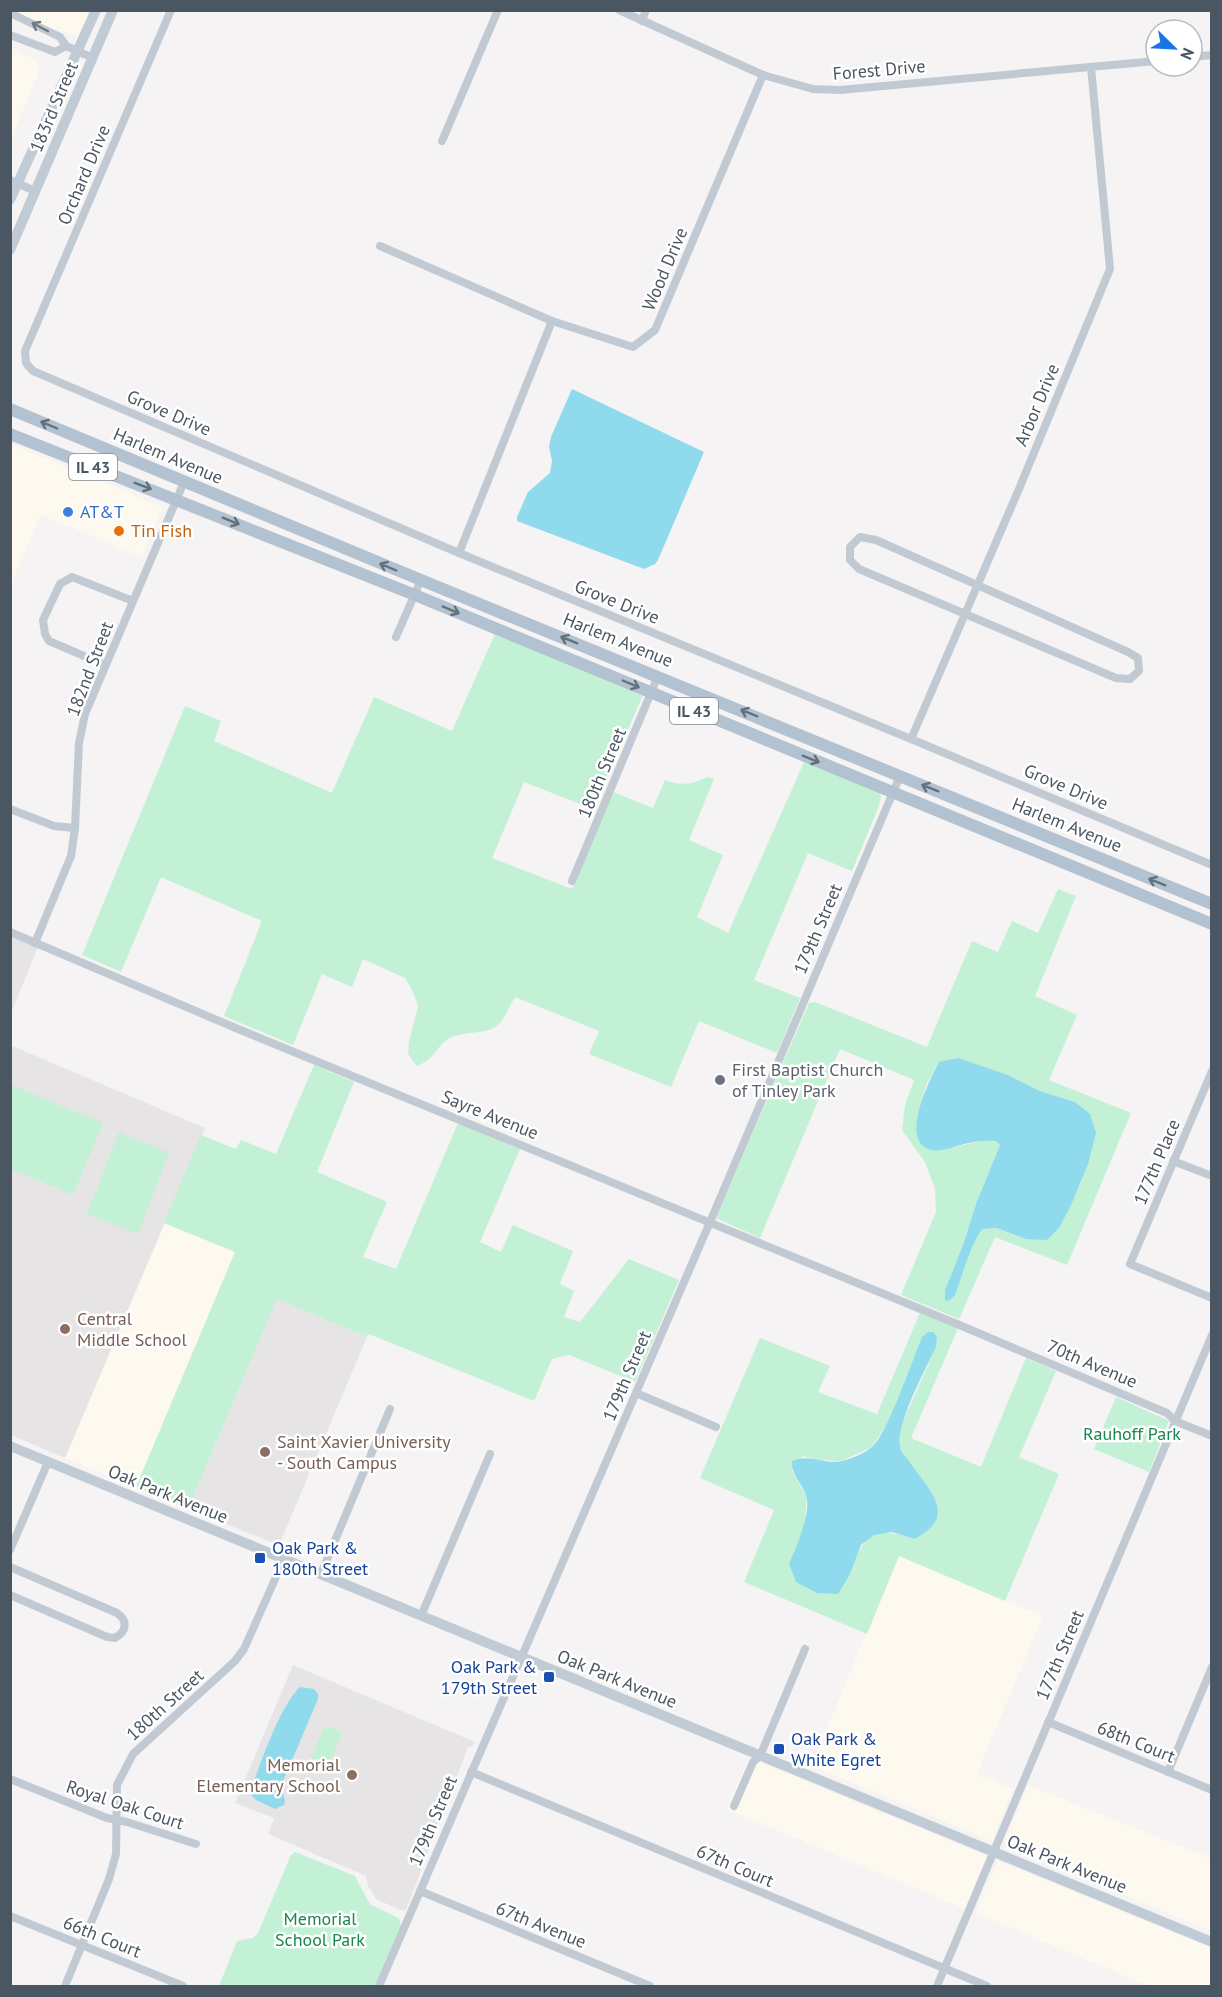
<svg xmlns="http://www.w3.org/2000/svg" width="1222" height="1997" viewBox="0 0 1222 1997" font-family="'PT Sans',sans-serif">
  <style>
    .commercial { fill: #fdf9ef }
    .education { fill: #e6e4e5 }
    .green { fill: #c3f1d5; fill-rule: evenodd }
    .water { fill: #90daee }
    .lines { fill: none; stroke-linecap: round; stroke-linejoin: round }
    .street { stroke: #c1cad2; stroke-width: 8 }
    .secondary { stroke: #c1cbd6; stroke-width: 10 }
    .primary { stroke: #b3c2d1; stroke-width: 12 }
    .oneway { stroke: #6e7983 }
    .oneway2 { stroke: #64717d }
    .shop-dot { fill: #3f7fe0; stroke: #fff; stroke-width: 2 }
    .food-dot { fill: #e8710a; stroke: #fff; stroke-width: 2 }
    .worship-dot { fill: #6b7280; stroke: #fff; stroke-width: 2 }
    .education-dot { fill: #8d6e63; stroke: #fff; stroke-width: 2 }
    .transit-dot { fill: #1a4fb4; stroke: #fff; stroke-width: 2 }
    .labels { text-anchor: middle; stroke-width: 5; stroke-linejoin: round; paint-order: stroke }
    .shield { fill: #fff; stroke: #808990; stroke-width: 1.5 }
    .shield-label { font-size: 16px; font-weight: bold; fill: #4a5661 }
    .street-label { font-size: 18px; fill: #4a5661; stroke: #fff }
    .shop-label { font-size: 18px; fill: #366cbe; stroke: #fff; text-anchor: start }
    .food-label { font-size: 18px; fill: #c56008; stroke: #fff; text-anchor: start }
    .worship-label { font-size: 18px; fill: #5b616d; stroke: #fff; text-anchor: start }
    .education-label { font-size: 18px; fill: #785e54; stroke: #fff; text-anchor: start }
    .park-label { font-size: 18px; fill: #17864f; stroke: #fff }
    .transit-label { font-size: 18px; fill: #164399; stroke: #fff; text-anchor: start }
  </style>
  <rect width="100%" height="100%" fill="#f5f3f3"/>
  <g class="commercial">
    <polygon points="10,11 89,11 78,37 11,13"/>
    <polygon points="11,48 37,60 38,74 11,140"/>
    <polygon points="11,444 163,507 142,557 41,515 11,585"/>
    <polygon points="164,1223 235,1252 136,1487 65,1458"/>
    <polygon points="899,1555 1043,1616 977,1774 1013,1789 992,1841 811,1766"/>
    <polygon points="749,1758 987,1856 965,1909 726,1809"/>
    <polygon points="1028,1785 1211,1858 1211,1931 1007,1846 1005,1841"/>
    <polygon points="998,1861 1211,1948 1211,1981 1209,1986 1149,1986 975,1913"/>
  </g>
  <g class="education">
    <polygon points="11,935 38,947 11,1013"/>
    <polygon points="10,1045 205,1128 65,1458 11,1435"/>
    <polygon points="277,1299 367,1337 279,1545 188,1509"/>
    <polygon points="293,1665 475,1742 473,1746 468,1747 406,1910 400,1910 376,1899 368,1886 366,1876 268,1834 274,1818 235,1803"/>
  </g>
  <g class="green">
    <path d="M495 634 643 695 593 809 524 782 492 858 572 889 613 792 653 808 665 780C681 786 691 785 707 777L714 779 689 840 723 855 697 917 728 933 804 762 878 790 881 796 879 806 852 871 808 853 754 980 800 998 777 1053 699 1021 671 1087 589 1054 599 1031 515 997C510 1005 505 1019 498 1025 482 1037 460 1029 445 1041 434 1051 433 1060 417 1066L408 1054 409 1042 418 1006 412 990 405 978 363 959 352 987 322 974 293 1045 224 1016 262 921 161 877 121 972 82 955 185 706 221 721 214 741 332 793 374 697 452 731Z"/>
    <path d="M1058 889 1076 896 1035 996 1077 1015 1049 1080 1131 1113 1067 1265 995 1237 959 1319 901 1295 936 1212 935 1189 925 1162 902 1130 905 1105 914 1080 840 1049 760 1238 716 1218 809 1003 815 1002 927 1047 972 941 998 952 1012 921 1038 933ZM939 1062 1008 1075 1040 1091 1075 1102 1026 1239 997 1228 982 1229C969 1247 963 1273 955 1295L945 1290 963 1245 977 1201 1000 1145 996 1141 984 1140 947 1149 919 1111 926 1085Z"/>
    <polygon points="314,1065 354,1082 317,1172 387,1202 363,1257 396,1269 458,1123 520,1149 480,1242 501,1252 513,1225 573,1251 560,1284 574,1291 564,1317 580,1322 629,1259 679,1280 635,1382 569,1355 552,1359 534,1401 369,1334 367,1337 277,1299 188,1509 136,1487 235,1252 164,1223 201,1135 236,1149 241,1140 276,1154"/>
    <polygon points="11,1085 103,1123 73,1195 11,1169"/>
    <polygon points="119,1132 169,1153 138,1234 87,1214"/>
    <path d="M920 1313 958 1328 911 1438 981 1467 1026 1358 1056 1371 1019 1457 1059 1474 1005 1601 899 1556 867 1634 744 1582 774 1510 700 1478 760 1338 830 1366 818 1392 877 1414ZM936 1347 900 1428 899 1447 912 1467 914 1539C870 1525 865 1534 850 1574L789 1564 804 1528 807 1497 792 1471 803 1456 820 1460 841 1461 872 1447Z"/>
    <polygon points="1116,1397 1169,1421 1149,1472 1094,1449"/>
    <polygon points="327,1727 336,1729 341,1735 330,1762 326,1760 317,1762 312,1758 313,1753 323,1730"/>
    <polygon points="295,1852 355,1876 367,1899 371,1905 399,1918 401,1926 375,1986 219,1986 237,1941 253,1938 258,1933 291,1855"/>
  </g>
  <g class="water">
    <polygon points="572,389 704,452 658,560 655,564 644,569 517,521 517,517 528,492 550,473 552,461 549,446 551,437"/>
    <path d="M958 1058 1008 1075 1040 1091 1075 1102 1090 1114 1096 1133 1088 1164 1071 1205 1059 1228 1047 1240 1026 1239 997 1228 982 1229C970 1246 963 1274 955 1295L950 1300 945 1301V1290L963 1245 977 1201 1000 1145 996 1141C985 1140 975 1141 964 1144 953 1147 942 1152 931 1150 898 1142 930 1079 939 1062Z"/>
    <path d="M928 1332H933L937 1337 936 1347C926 1368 895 1426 900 1446 900 1450 904 1455 907 1458 926 1488 962 1515 914 1539L892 1532 874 1535 861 1545 850 1574 838 1594 817 1593 796 1582 789 1564C796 1547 812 1512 806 1495 801 1481 792 1477 792 1461 811 1453 824 1465 842 1461 851 1459 865 1453 872 1447 887 1435 913 1359 922 1337Z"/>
    <path d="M300 1687 314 1689 318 1694V1699L281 1786 285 1800 284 1805 275 1809 256 1800 250 1794C258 1768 281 1704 300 1687Z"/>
  </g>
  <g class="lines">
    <g class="street">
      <polyline points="171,10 25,351 26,363 33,371 459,553 911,739 1212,865"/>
      <polyline points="619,10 763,75 813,89 840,90 1156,61"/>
      <polyline points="10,13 60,37 66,46 93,58"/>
      <polyline points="642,21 646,10"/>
      <polyline points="10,35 55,52 66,46"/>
      <polyline points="1192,57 1212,55"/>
      <polyline points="442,141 498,10"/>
      <polyline points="10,180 35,191"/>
      <polyline points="380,246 552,321 633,347 655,330 763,75"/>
      <polygon points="860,537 876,540 1128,652 1138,658 1139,671 1130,679 1116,678 859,569 850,560 850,547"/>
      <polyline points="459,553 552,321"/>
      <polyline points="396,637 421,580"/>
      <polyline points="105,665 49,641 45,634 43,620 60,584 72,577 133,601"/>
      <polyline points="911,739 1019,489 1110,269 1091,67"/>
      <polyline points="10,809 54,826 75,828"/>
      <polyline points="572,881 658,676"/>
      <polyline points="10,932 238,1029 957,1324 1167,1413 1175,1421 1212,1436"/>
      <polyline points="35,943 71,856 75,828 79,743 85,714 184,482"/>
      <polyline points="1212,1071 1130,1264 1212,1298"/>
      <polyline points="1173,1161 1212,1176"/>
      <polyline points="636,1393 716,1427"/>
      <polyline points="10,1550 48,1462"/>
      <path d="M10 1567 117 1613C128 1621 127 1631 115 1638L107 1637 10 1595"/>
      <polyline points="321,1574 390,1409"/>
      <polyline points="421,1616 490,1454"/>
      <polyline points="1048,1722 1212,1790"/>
      <polyline points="471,1772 987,1986"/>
      <polyline points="1168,1772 1212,1667"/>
      <polyline points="10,1779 107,1818 127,1822 196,1844"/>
      <polyline points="734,1806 753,1762 760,1756 805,1649"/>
      <polyline points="420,1891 650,1986"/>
      <polyline points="10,1916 183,1986"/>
      <polyline points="65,1986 109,1879 116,1854 117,1785 133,1754 235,1661 244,1649 284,1559"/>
      <polyline points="379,1986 710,1222 900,776"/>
      <polyline points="937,1986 1212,1335"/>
    </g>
    <g class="secondary">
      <polyline points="10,200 96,10"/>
      <polyline points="10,250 113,10"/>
      <polyline points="10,1446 1212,1942"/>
    </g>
    <g class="primary">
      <polyline points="10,409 421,580 1212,904"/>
      <polyline points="10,434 415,595 1212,924"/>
    </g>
  </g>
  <defs><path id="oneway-shaft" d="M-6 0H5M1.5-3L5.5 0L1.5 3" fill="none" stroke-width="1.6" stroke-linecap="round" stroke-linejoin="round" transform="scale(1.5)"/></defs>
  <use class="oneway" href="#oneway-shaft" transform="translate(40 27) rotate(-152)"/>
  <g class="oneway2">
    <use href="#oneway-shaft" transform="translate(49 425) rotate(-157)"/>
    <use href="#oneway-shaft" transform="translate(143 486) rotate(21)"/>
    <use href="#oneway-shaft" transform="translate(231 521) rotate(22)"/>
    <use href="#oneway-shaft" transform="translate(388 567) rotate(-157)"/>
    <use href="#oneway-shaft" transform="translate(451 610) rotate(23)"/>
    <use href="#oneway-shaft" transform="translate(569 640) rotate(-158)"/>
    <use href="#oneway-shaft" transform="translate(631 684) rotate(23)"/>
    <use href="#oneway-shaft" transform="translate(749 713) rotate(-158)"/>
    <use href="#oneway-shaft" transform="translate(811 759) rotate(22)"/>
    <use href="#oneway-shaft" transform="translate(930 788) rotate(-158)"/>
    <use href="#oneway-shaft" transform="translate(1157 882) rotate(-158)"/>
  </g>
  <circle class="shop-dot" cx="68" cy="512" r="6"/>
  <circle class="food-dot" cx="119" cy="531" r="6"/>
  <circle class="worship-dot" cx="720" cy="1080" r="6"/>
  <g class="education-dot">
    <circle cx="65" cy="1329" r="6"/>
    <circle cx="265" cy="1452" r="6"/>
    <circle cx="352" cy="1775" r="6"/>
  </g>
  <g class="transit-dot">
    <rect x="254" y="1552" width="12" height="12" rx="3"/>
    <rect x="543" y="1671" width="12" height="12" rx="3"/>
    <rect x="773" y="1743" width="12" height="12" rx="3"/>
  </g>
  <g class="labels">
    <g class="shield">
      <rect x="69" y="454" width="48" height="26" rx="4.5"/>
      <rect x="670" y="698" width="48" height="26" rx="4.5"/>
    </g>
    <g class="shield-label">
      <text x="93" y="473">IL 43</text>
      <text x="694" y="717">IL 43</text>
    </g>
    <g class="street-label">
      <text transform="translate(879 70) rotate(-5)" y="6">Forest Drive</text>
      <text transform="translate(54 107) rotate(-67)" y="6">183rd Street</text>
      <text transform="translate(84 175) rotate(-67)" y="6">Orchard Drive</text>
      <text transform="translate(665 269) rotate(-67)" y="6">Wood Drive</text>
      <text transform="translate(1037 405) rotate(-67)" y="6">Arbor Drive</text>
      <text transform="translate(169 413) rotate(23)" y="6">Grove Drive</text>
      <text transform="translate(168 456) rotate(23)" y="6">Harlem Avenue</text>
      <text transform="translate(617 602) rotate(22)" y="6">Grove Drive</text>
      <text transform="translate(618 640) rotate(22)" y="6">Harlem Avenue</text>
      <text transform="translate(90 669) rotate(-69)" y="6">182nd Street</text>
      <text transform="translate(602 773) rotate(-67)" y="6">180th Street</text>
      <text transform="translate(1066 787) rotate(23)" y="6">Grove Drive</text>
      <text transform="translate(1067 825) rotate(22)" y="6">Harlem Avenue</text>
      <text transform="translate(818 929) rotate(-67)" y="6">179th Street</text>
      <text transform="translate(490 1115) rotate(22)" y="6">Sayre Avenue</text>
      <text transform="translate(1157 1162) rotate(-67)" y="6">177th Place</text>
      <text transform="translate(1092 1364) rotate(23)" y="6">70th Avenue</text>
      <text transform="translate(627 1376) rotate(-67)" y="6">179th Street</text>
      <text transform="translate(168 1494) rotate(22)" y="6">Oak Park Avenue</text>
      <text transform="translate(1060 1655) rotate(-67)" y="6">177th Street</text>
      <text transform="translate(617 1679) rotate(22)" y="6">Oak Park Avenue</text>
      <text transform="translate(165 1705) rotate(-42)" y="6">180th Street</text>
      <text transform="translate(1136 1742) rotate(22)" y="6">68th Court</text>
      <text transform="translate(125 1805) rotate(18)" y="6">Royal Oak Court</text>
      <text transform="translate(433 1821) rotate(-67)" y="6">179th Street</text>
      <text transform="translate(1067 1864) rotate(22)" y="6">Oak Park Avenue</text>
      <text transform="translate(735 1866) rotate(23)" y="6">67th Court</text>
      <text transform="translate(541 1925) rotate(22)" y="6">67th Avenue</text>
      <text transform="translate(102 1937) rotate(22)" y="6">66th Court</text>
    </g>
    <g class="shop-label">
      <text x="80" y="518">AT&amp;T</text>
    </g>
    <g class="food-label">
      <text x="131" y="537">Tin Fish</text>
    </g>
    <g class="worship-label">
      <text x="732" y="1076">First Baptist Church<tspan x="732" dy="21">of Tinley Park</tspan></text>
    </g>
    <g class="education-label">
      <text x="77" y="1325">Central<tspan x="77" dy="21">Middle School</tspan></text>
      <text x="277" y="1448">Saint Xavier University<tspan x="277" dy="21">- South Campus</tspan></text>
      <text x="340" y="1771" text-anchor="end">Memorial<tspan x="340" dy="21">Elementary School</tspan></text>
    </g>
    <g class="park-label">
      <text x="1132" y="1440">Rauhoff Park</text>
      <text x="320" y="1925">Memorial<tspan x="320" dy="21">School Park</tspan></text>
    </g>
    <g class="transit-label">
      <text x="272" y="1554">Oak Park &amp;<tspan x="272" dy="21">180th Street</tspan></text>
      <text x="537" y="1673" text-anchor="end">Oak Park &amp;<tspan x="537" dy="21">179th Street</tspan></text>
      <text x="791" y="1745">Oak Park &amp;<tspan x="791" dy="21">White Egret</tspan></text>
    </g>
  </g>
  <rect width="1222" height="1997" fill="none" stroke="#4a5661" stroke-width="24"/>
  <g transform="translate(1174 48) rotate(114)"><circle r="28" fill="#ffffff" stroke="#b7bbc0" stroke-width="1.5"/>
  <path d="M0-4.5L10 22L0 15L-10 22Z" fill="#1a73e8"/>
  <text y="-9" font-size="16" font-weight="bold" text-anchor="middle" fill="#4a5661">N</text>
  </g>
</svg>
